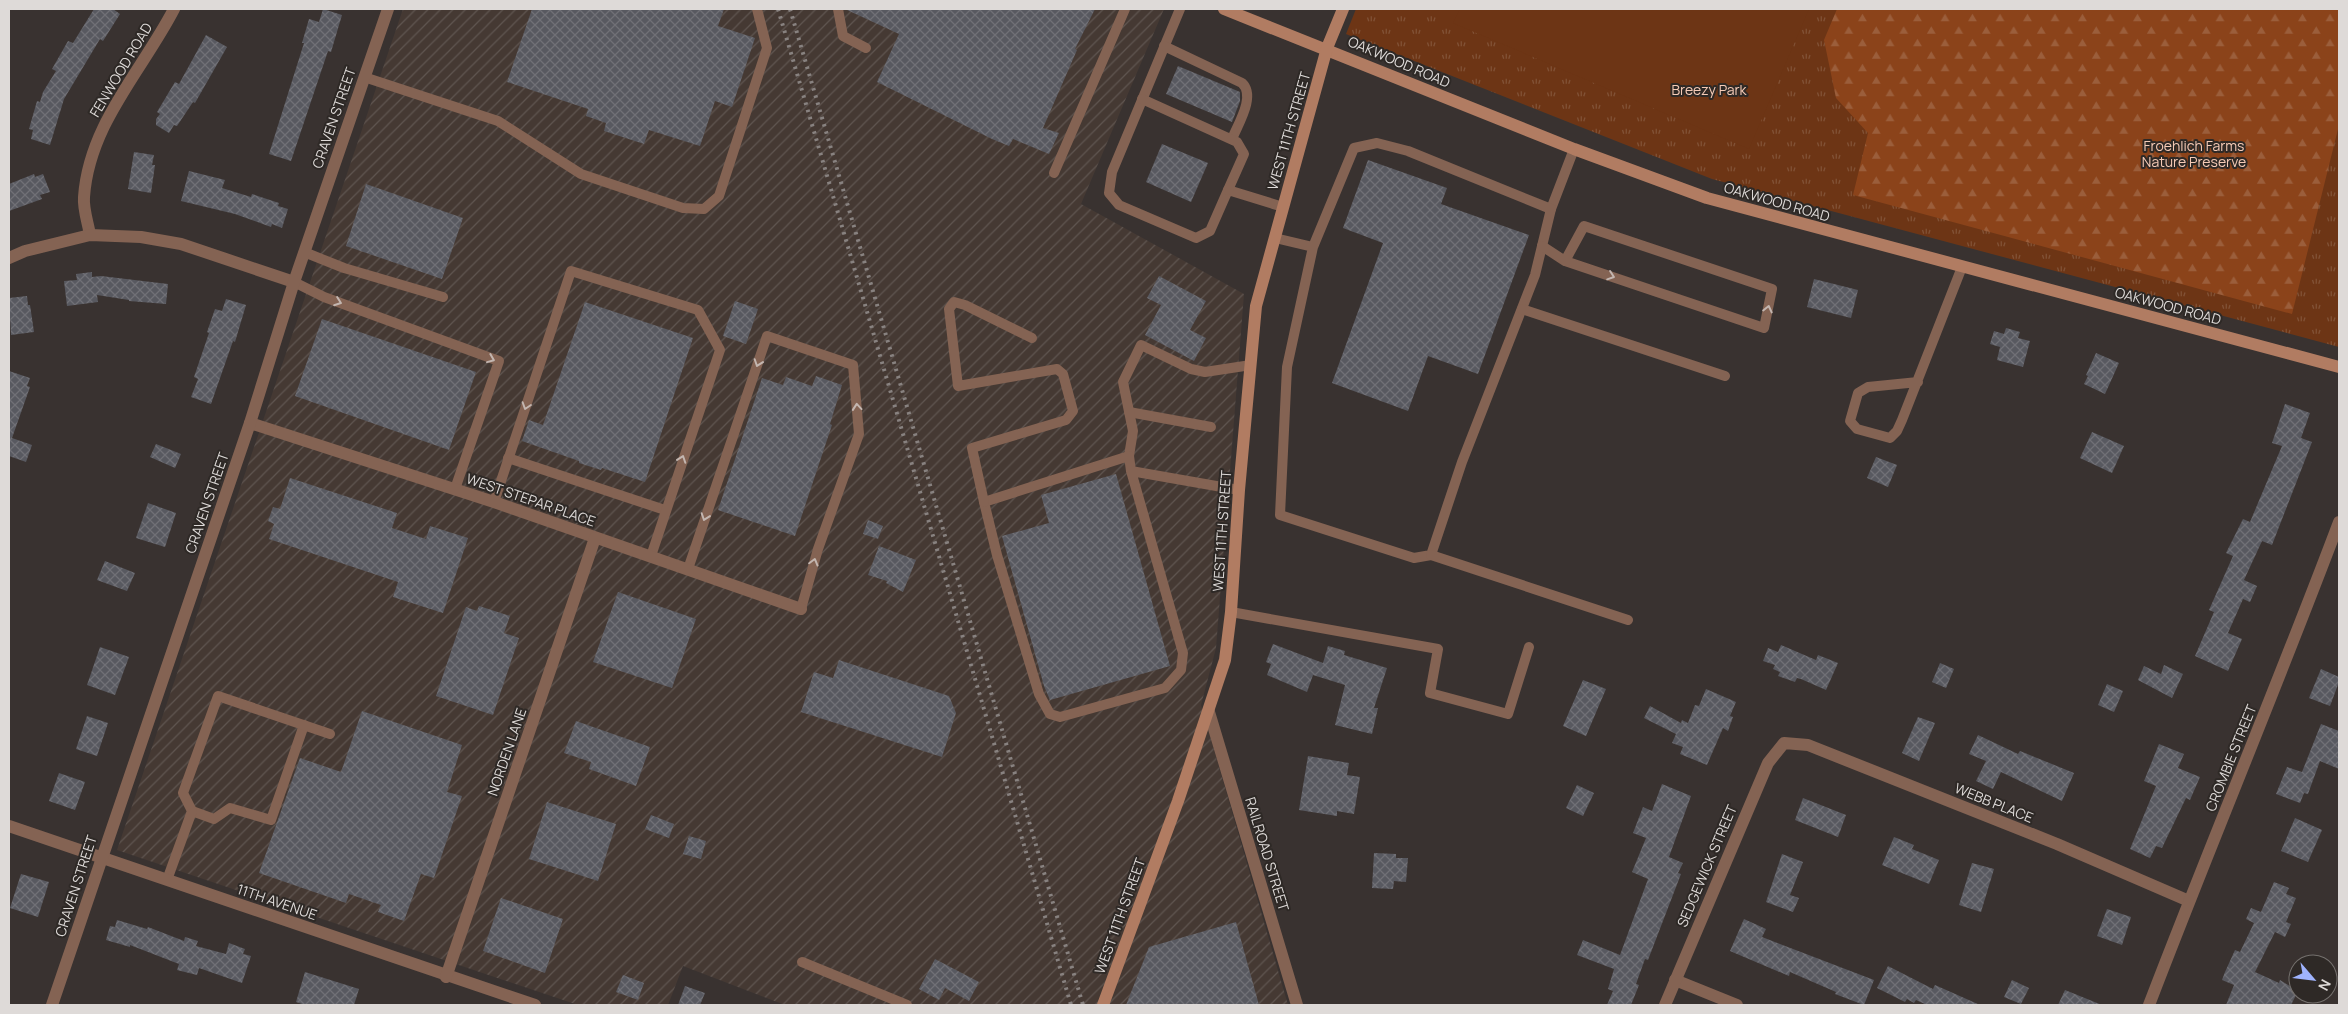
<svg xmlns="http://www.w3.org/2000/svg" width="2348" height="1014" viewBox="0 0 2348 1014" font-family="Manrope,sans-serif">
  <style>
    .industrial { fill: url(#industrial-furrows) }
    .grass { fill: url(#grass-tufts) }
    .forest { fill: url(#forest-firs) }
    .pitch { fill: #6d3515 }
    .building { fill: url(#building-cross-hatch) }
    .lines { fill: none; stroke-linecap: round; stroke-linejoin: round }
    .lane { stroke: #846353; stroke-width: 10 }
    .street { stroke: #846353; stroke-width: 12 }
    .secondary { stroke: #b17c62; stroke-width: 12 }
    .rail { stroke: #888280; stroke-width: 4; stroke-dasharray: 2.5 5; stroke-linecap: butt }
    .oneway { stroke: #c3b6b0 }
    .labels { text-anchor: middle; stroke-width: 4; stroke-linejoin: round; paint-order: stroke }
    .street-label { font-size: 14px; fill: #dedad8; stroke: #2e2926 }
    .park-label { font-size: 14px; fill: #f6cbb6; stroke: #2e2926 }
  </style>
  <defs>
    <pattern id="industrial-furrows" width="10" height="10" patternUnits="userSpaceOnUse" patternTransform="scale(1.25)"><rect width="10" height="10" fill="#453933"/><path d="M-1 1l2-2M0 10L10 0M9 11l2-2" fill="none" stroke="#5f5550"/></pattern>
    <pattern id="grass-tufts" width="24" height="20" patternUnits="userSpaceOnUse" patternTransform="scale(1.25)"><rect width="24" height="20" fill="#6d3515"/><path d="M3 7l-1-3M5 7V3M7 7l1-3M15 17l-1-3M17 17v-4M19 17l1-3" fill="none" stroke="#815236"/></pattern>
    <pattern id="forest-firs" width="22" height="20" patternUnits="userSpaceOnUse" patternTransform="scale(1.25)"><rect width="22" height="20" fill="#8b431a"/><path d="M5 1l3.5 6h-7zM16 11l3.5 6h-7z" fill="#9b5e3b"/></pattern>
    <pattern id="building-cross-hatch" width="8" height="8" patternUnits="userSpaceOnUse" patternTransform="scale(1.25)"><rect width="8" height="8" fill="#585960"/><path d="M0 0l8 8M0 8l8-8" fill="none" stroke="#707076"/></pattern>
  </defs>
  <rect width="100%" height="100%" fill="#393230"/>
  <polygon class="industrial" points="403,9 1164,9 1081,204 1244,294 1216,648 1201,705 1288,1005 785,1005 683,966 668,1005 578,1005 117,850"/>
  <polygon class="grass" points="1356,9 2339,9 2339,347 1712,179 1346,34"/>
  <polygon class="forest" points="1837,9 2339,9 2339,125 2292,314 1853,195 1868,133 1836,98 1824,40"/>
  <polygon class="pitch" points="1460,9 1809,9 1749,149 1453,23"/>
  <g class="building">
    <polygon points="94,9 113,9 120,14 103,41 100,39 64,99 50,145 31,139 33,130 29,129 37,101 40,102 43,92 56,71 52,69 68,41 73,43"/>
    <polygon points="323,9 342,15 331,52 328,51 291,161 269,154 304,43 302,43 309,19 319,22"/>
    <polygon points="532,9 724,9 718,26 755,38 732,107 715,101 700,146 649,130 644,144 604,131 606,123 586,116 588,109 507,82"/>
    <polygon points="845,9 1095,9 1075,49 1077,50 1043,128 1059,133 1049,154 1013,139 1009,146 992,139 877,82 899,34"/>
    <polygon points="206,35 227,47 195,103 193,102 177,126 174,125 169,133 156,125 156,119 160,114 157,112 175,82 179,84"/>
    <polygon points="1178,66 1240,92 1240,101 1232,122 1166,94"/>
    <polygon points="1162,144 1208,163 1191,202 1146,182"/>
    <polygon points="134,152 154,155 152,165 155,165 151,193 128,189"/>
    <polygon points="1368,160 1447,188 1441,204 1529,235 1478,374 1428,356 1408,411 1332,383 1383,243 1343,228"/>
    <polygon points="189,171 225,180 222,188 251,197 252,194 279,203 278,206 288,209 282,228 272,224 271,227 235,214 181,201"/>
    <polygon points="34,174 35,177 43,174 50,192 40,195 42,199 9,211 9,184"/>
    <polygon points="366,184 463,218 442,279 346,246"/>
    <polygon points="92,272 92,277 101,276 168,284 166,304 129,301 129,300 97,295 98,302 67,306 64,281 77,280 76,274"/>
    <polygon points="1159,276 1206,301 1190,330 1206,338 1194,361 1145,335 1161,305 1147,298"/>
    <polygon points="1814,279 1858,290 1851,318 1807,307"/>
    <polygon points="27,296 28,305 30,305 34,332 11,335 9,298"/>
    <polygon points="226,299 246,305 235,342 233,341 211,404 191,397 198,379 194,377 209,333 207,332 215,309 222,311"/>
    <polygon points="735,301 758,309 746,344 723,336"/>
    <polygon points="585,302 693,338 645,482 602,468 601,470 579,463 579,461 522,441 529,420 543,425"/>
    <polygon points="322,319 476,372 449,450 295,396"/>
    <polygon points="2006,328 2020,332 2018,338 2030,341 2023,367 1997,360 2000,347 1990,344 1994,331 2004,334"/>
    <polygon points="2096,353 2119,363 2105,394 2084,384 2088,376 2086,375"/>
    <polygon points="9,371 30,378 27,386 30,387 12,438 32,445 26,462 9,456"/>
    <polygon points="816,376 842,385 830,424 832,425 795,536 718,510 762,378 783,385 786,377 812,386"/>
    <polygon points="2285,404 2310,413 2301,438 2312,442 2272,545 2262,541 2244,580 2257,586 2250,602 2243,599 2228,633 2242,639 2228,671 2195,656 2214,612 2209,610 2233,556 2226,553 2243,519 2250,522 2282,446 2272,443"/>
    <polygon points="2092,432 2124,446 2112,473 2080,458"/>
    <polygon points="156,444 181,454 175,468 150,457"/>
    <polygon points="1876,457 1897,465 1888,487 1867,478"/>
    <polygon points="1116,474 1170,666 1050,700 1044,686 1002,536 1049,523 1041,495"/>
    <polygon points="290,478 397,513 392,528 426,539 430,526 468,538 443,613 393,597 398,582 269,539 274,524 268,521 273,507 280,509"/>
    <polygon points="148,503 176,513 165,547 136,538"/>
    <polygon points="868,520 883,526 878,539 863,534"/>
    <polygon points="879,546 916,560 903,592 886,583 887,581 868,575"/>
    <polygon points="105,561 135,573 127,591 97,580"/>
    <polygon points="618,592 696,619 672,688 593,662"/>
    <polygon points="479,606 510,616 504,633 519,638 493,715 436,696 466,607 477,611"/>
    <polygon points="1273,644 1323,663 1328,646 1345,651 1344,655 1387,668 1374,708 1378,708 1372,734 1335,725 1345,685 1313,675 1307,692 1267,675 1271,664 1266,662"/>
    <polygon points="1781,645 1816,660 1818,655 1838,663 1826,690 1801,679 1797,678 1795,682 1778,676 1780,672 1773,669 1775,665 1763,661 1768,648 1778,652"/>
    <polygon points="100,647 129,657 115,695 87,685"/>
    <polygon points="839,660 949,696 956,713 942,757 801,712 814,672 833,678"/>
    <polygon points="1940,663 1954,669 1946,688 1932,682"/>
    <polygon points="2164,665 2183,674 2172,698 2138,680 2144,666 2161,674"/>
    <polygon points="2321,669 2339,677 2339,682 2330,706 2309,698"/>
    <polygon points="1583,680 1606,689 1586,736 1563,726"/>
    <polygon points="2107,684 2123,691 2114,712 2098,705"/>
    <polygon points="1706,689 1736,702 1730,716 1733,717 1728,731 1723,728 1707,765 1680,754 1683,747 1672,743 1676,734 1644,718 1650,706 1681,723 1682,720 1688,723 1695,705 1699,706"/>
    <polygon points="362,711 462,745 447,792 462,796 434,878 421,874 404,921 378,912 381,905 349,894 346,903 259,873 300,758 341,772"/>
    <polygon points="87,716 108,723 97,756 76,749"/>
    <polygon points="1918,717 1935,723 1919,761 1902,753"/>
    <polygon points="576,721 650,747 636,786 589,769 591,762 564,753"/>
    <polygon points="2321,724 2339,731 2339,769 2320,761 2308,794 2304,793 2300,803 2276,794 2287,767 2302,772"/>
    <polygon points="1978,735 2018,754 2020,751 2074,773 2062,801 2001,772 1993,789 1976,781 1986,761 1969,754"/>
    <polygon points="2159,744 2184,754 2178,768 2200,777 2190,800 2186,798 2162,848 2156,846 2150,858 2130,849 2156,786 2144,781"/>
    <polygon points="1308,756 1349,763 1347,775 1360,777 1354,814 1337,811 1337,816 1299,810"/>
    <polygon points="59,773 85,782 75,810 49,801"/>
    <polygon points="1662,784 1691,796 1669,857 1683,863 1678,873 1681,874 1648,960 1645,959 1636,984 1639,985 1631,1005 1607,1005 1613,991 1608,989 1614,969 1577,955 1583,940 1620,955 1648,879 1632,872 1646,838 1633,833 1643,807 1652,811"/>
    <polygon points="1577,785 1594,793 1583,816 1566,808"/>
    <polygon points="1803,798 1846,815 1838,837 1795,820"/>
    <polygon points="547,802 616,824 598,881 529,859"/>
    <polygon points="651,815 674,824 669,838 645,829"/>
    <polygon points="2295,818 2322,830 2308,862 2281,851"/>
    <polygon points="689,836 706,841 701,859 683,854"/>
    <polygon points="1894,837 1914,845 1912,849 1939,860 1929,884 1882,865"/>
    <polygon points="1374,853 1396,854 1396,858 1408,858 1406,882 1394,881 1393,889 1372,888"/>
    <polygon points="1782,854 1803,862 1790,895 1799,898 1793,912 1766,902"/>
    <polygon points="1972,863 1994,869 1981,912 1959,905"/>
    <polygon points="21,874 49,882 38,917 10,908"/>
    <polygon points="2274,882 2289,888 2286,894 2296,898 2286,922 2291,924 2285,937 2275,932 2255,972 2279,983 2280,980 2298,991 2291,1005 2226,1005 2234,985 2222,980 2225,972 2235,950 2240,952 2254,923 2246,919 2251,908 2261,912"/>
    <polygon points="501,898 563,919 545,973 483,951"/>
    <polygon points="2107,909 2131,917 2122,945 2097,936"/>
    <polygon points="1744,919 1766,929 1762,937 1874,980 1864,1005 1835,994 1836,992 1790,972 1789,976 1730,951"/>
    <polygon points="117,920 147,929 148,927 184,941 185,937 198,941 196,946 226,954 229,943 245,949 243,954 251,956 242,983 199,968 197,975 177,970 179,964 130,945 130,947 106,940 110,926 115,927"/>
    <polygon points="1236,922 1259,1005 1126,1005 1149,947"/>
    <polygon points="935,959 979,982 969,1001 945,988 939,1000 919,989"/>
    <polygon points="1888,966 1933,989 1935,985 1980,1005 1927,1005 1916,1000 1914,1003 1907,999 1905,1002 1877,988"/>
    <polygon points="305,972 359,989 354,1005 305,1005 296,1002"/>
    <polygon points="623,975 644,983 638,1000 616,992"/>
    <polygon points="2012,980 2029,988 2021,1004 2004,997"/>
    <polygon points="685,986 705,993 700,1005 678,1005"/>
    <polygon points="2065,990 2102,1005 2058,1005"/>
  </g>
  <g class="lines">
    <g class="lane">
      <polyline points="838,9 843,36 866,48"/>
      <polyline points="1180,9 1112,172 1109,193 1119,205 1196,238 1210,231 1228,190 1283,207"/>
      <path d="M1164 46 1242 83C1256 96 1238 124 1232 139"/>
      <polyline points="364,77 498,121 581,174 683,208 704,209 719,196 767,48 757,9"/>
      <polyline points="1142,99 1237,142 1244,154 1228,190"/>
      <polyline points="1054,173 1125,9"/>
      <polyline points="1551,209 1574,149"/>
      <polyline points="1275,238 1313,247 1354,148 1377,143 1408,151 1551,209 1535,275 1462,462 1431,555 1414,558 1280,515 1287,367 1313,247"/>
      <polyline points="1542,246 1565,261 1764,328 1772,289 1584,226 1565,261"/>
      <polyline points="304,252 344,268 443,297"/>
      <polyline points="294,282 324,297 499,361 455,489"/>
      <polyline points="1522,309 1725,376"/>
      <polyline points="1918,382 1868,387 1858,393 1850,421 1857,429 1890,438 1897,431 1902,420 1962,267"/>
      <polyline points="1129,412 1211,427"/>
      <polyline points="1129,456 1133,431 1123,382 1141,345 1191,369 1205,372 1251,365"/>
      <polyline points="508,458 665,510"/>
      <polyline points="1131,471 1129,456 984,502 997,555 1039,694 1050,714 1060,717 1165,688 1181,670 1183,653 1131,471 1239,490"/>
      <polyline points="494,502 571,271 698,310 720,350 651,556"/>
      <polyline points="984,502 972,448 1066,420 1073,411 1063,374 1057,369 958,386 949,309 954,302 965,305 1032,338"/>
      <polyline points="1431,555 1628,620"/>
      <polyline points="688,569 767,336 853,365 859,434 818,549 801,609"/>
      <polyline points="1231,612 1438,649 1430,693 1508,714 1529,647"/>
      <polyline points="192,811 214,819 230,808 271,820 304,725"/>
      <polyline points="167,880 192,811 183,793 218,696 330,734"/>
      <polyline points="802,962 907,1005"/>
    </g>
    <g class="street">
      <path d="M90 235C88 223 83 209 84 197 89 124 142 71 174 9"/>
      <polyline points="9,258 25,251 90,235 141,237 181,244 294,282"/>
      <polyline points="250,423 494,502 801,609"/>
      <polyline points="1209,712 1297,1005"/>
      <polyline points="9,826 535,1005"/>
      <polyline points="446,977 595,538"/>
      <polyline points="1675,980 1737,1005"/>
      <polyline points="52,1005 250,423 294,282 388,9"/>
      <polyline points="1665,1005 1768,763 1784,743 1808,745 2057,844 2189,901"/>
      <path d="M2149 1005C2211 843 2278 684 2339 522"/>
    </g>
    <g class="secondary">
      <polyline points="1224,9 1574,149 1707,198 2339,367"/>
      <polyline points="1103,1005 1178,801 1225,660 1231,612 1239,490 1256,306 1327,48 1343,9"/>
    </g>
    <g class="rail">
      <polyline points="778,9 1071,1005"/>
      <polyline points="790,9 1083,1005"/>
    </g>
  </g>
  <defs><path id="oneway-chevron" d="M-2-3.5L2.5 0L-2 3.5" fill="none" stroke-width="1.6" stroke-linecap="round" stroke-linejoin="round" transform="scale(1.25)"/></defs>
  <g class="oneway">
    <use href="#oneway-chevron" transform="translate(1611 276) rotate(19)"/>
    <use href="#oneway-chevron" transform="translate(338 302) rotate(20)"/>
    <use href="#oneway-chevron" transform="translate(1768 309) rotate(-77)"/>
    <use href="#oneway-chevron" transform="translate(491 359) rotate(22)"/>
    <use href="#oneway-chevron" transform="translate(758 363) rotate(109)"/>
    <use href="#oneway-chevron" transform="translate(526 406) rotate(108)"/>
    <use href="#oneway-chevron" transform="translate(857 407) rotate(-95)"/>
    <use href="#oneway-chevron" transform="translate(682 459) rotate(-71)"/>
    <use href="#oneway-chevron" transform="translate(705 517) rotate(109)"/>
    <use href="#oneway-chevron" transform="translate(814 562) rotate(-75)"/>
  </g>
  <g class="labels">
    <g class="street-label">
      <text transform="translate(1399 62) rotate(23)" y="5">OAKWOOD ROAD</text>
      <text transform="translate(121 70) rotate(-59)" y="5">FENWOOD ROAD</text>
      <text transform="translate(334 118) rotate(-71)" y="5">CRAVEN STREET</text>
      <text transform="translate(1289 131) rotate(-74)" y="5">WEST 11TH STREET</text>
      <text transform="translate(1777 202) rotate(16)" y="5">OAKWOOD ROAD</text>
      <text transform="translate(2168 306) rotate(15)" y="5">OAKWOOD ROAD</text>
      <text transform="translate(531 500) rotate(19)" y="5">WEST STEPAR PLACE</text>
      <text transform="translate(207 503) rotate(-71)" y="5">CRAVEN STREET</text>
      <text transform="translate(1222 531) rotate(-86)" y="5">WEST 11TH STREET</text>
      <text transform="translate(507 752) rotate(-71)" y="5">NORDEN LANE</text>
      <text transform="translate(2231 758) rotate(-68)" y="5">CROMBIE STREET</text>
      <text transform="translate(1994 803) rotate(22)" y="5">WEBB PLACE</text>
      <text transform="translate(1267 854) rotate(73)" y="5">RAILROAD STREET</text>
      <text transform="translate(1707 866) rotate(-67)" y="5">SEDGEWICK STREET</text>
      <text transform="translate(76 886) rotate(-72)" y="5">CRAVEN STREET</text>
      <text transform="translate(277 902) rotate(19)" y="5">11TH AVENUE</text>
      <text transform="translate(1120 916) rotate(-70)" y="5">WEST 11TH STREET</text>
    </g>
    <g class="park-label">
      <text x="1709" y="95">Breezy Park</text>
      <text x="2194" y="151">Froehlich Farms<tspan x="2194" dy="16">Nature Preserve</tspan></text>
    </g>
  </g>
  <rect width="2348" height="1014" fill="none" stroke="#dedad8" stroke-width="20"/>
  <g transform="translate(2313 979) rotate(118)"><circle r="24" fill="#2e2926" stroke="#74706d"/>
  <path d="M0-4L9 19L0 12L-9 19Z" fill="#9fb3fd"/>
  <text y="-8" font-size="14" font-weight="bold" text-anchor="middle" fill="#dedad8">N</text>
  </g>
</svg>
